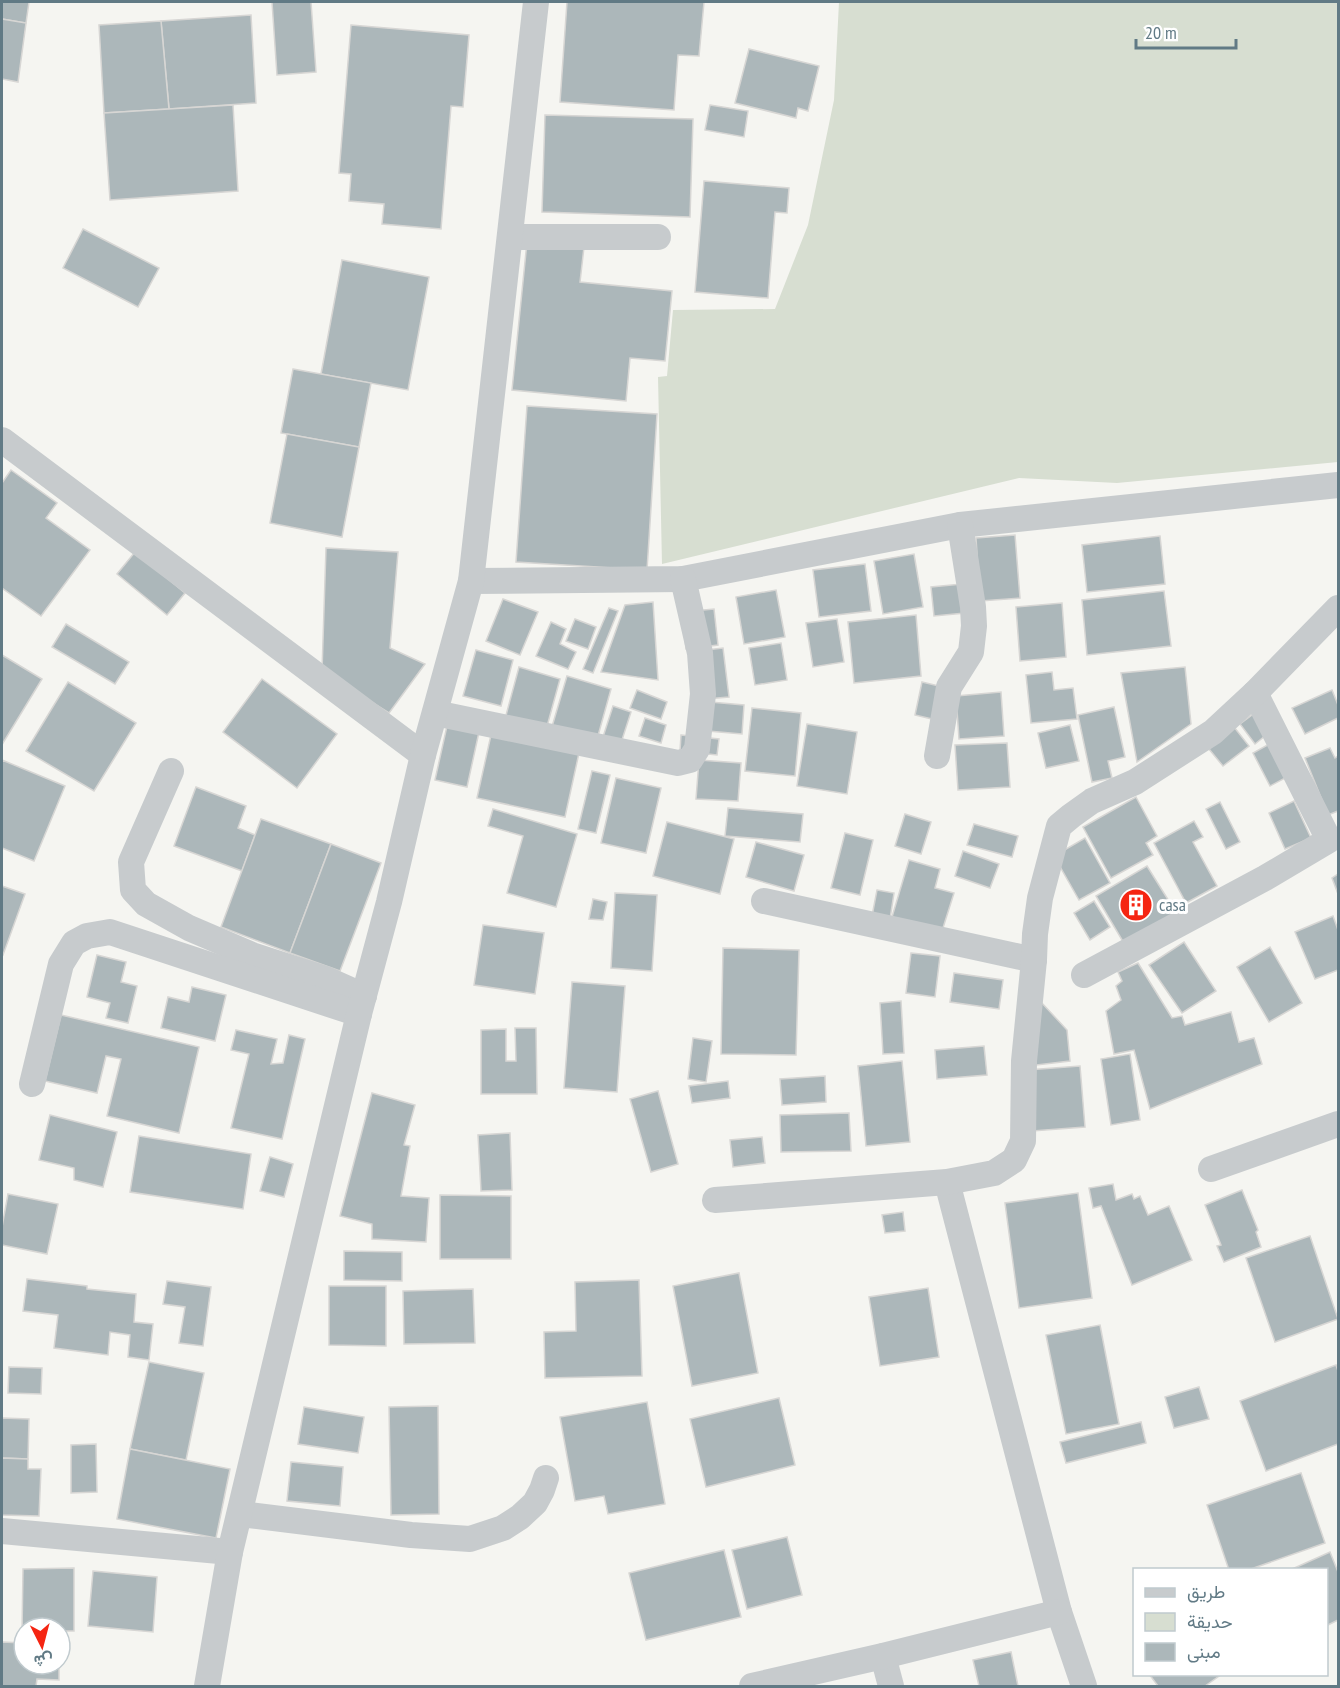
<svg xmlns="http://www.w3.org/2000/svg" width="1340" height="1688" viewBox="0 0 1340 1688" font-family="'PT Sans Narrow',Vazirmatn,sans-serif">
  <style>
    .green { fill: #d7ded1 }
    .building { fill: #acb7ba; stroke: #d7d6d4; stroke-width: 1.5 }
    .lines { fill: none; stroke-linecap: round; stroke-linejoin: round }
    .minor { stroke: #c7cbcd; stroke-width: 26 }
    .labels { text-anchor: middle; stroke-width: 6; stroke-linejoin: round; paint-order: stroke }
    .poi-label { font-size: 18px; fill: #617a85; stroke: #fff; text-anchor: start }
  </style>
  <rect width="100%" height="100%" fill="#f5f5f1"/>
  <polygon class="green" points="839,2 1338,2 1338,462 1117,483 1019,478 662,564 658,377 667,376 673,310 775,309 808,225 834,100"/>
  <g class="building">
    <polygon points="2,2 29,2 26,23 2,19"/>
    <polygon points="272,2 311,2 316,72 277,75"/>
    <polygon points="567,2 704,2 699,56 678,55 674,110 560,102"/>
    <polygon points="251,15 256,103 169,109 161,21"/>
    <polygon points="2,19 26,23 18,82 2,79"/>
    <polygon points="161,21 169,109 104,113 99,25"/>
    <polygon points="351,25 469,35 463,107 451,106 441,229 382,224 384,204 349,201 351,174 339,173"/>
    <polygon points="749,49 819,66 808,111 798,108 796,118 735,103"/>
    <polygon points="233,105 238,191 110,200 104,113"/>
    <polygon points="710,105 748,111 744,137 705,130"/>
    <polygon points="545,115 693,119 690,217 542,212"/>
    <polygon points="704,181 789,188 787,213 775,212 768,298 695,292"/>
    <polygon points="83,229 159,268 138,307 63,268"/>
    <polygon points="527,242 584,247 580,282 672,291 665,361 630,358 626,401 512,390"/>
    <polygon points="342,260 429,277 408,390 321,374"/>
    <polygon points="293,369 371,383 359,447 281,433"/>
    <polygon points="527,406 657,414 647,570 516,562"/>
    <polygon points="287,434 359,447 342,537 270,523"/>
    <polygon points="11,470 57,503 46,518 90,550 41,616 2,588 2,483"/>
    <polygon points="1015,535 1020,598 980,601 976,538"/>
    <polygon points="1160,536 1165,584 1087,592 1082,545"/>
    <polygon points="326,548 398,552 390,648 425,664 389,713 322,671"/>
    <polygon points="135,552 185,593 167,615 117,574"/>
    <polygon points="914,554 923,607 883,614 874,561"/>
    <polygon points="865,564 871,611 819,617 813,570"/>
    <polygon points="962,584 965,613 934,616 931,587"/>
    <polygon points="776,590 785,637 744,644 736,597"/>
    <polygon points="1164,591 1171,646 1087,655 1082,600"/>
    <polygon points="503,599 538,612 520,655 486,641"/>
    <polygon points="653,602 658,680 601,672 625,605"/>
    <polygon points="1062,603 1066,657 1020,661 1016,607"/>
    <polygon points="609,608 618,611 593,673 583,669"/>
    <polygon points="714,609 718,645 686,649 682,612"/>
    <polygon points="916,615 921,676 854,683 848,622"/>
    <polygon points="575,619 596,627 588,649 566,641"/>
    <polygon points="837,619 844,662 813,667 806,623"/>
    <polygon points="551,622 566,629 560,644 576,652 568,669 536,656"/>
    <polygon points="66,624 129,662 115,684 52,647"/>
    <polygon points="781,643 787,680 755,685 749,648"/>
    <polygon points="723,648 729,697 694,700 689,652"/>
    <polygon points="476,650 513,660 501,706 463,696"/>
    <polygon points="2,655 42,679 3,743 2,742"/>
    <polygon points="519,667 560,679 546,730 505,719"/>
    <polygon points="1185,667 1191,724 1137,762 1121,673"/>
    <polygon points="1052,672 1054,690 1073,688 1077,719 1031,723 1026,675"/>
    <polygon points="567,676 611,689 596,743 551,730"/>
    <polygon points="262,679 337,734 297,788 223,732"/>
    <polygon points="68,682 136,723 94,791 26,751"/>
    <polygon points="922,682 939,686 932,719 915,715"/>
    <polygon points="637,690 667,702 661,719 630,708"/>
    <polygon points="1332,690 1338,705 1338,718 1305,734 1292,708"/>
    <polygon points="1001,692 1004,736 959,739 956,696"/>
    <polygon points="710,702 744,705 742,734 708,731"/>
    <polygon points="613,706 631,712 620,746 602,740"/>
    <polygon points="1114,707 1125,757 1108,761 1112,778 1092,782 1078,715"/>
    <polygon points="752,708 801,713 795,776 745,771"/>
    <polygon points="1256,712 1271,731 1255,744 1240,724"/>
    <polygon points="645,718 666,725 661,743 639,736"/>
    <polygon points="807,724 857,732 847,794 797,786"/>
    <polygon points="1070,725 1079,761 1046,768 1038,733"/>
    <polygon points="447,726 479,732 467,787 435,780"/>
    <polygon points="1234,727 1249,746 1223,766 1209,749"/>
    <polygon points="491,735 579,753 565,817 477,798"/>
    <polygon points="681,735 719,739 717,755 680,751"/>
    <polygon points="1007,743 1010,787 958,790 955,745"/>
    <polygon points="1271,743 1289,776 1270,786 1253,753"/>
    <polygon points="1330,748 1335,758 1338,756 1338,811 1328,815 1305,758"/>
    <polygon points="2,760 65,786 34,861 2,848"/>
    <polygon points="699,760 741,763 738,801 696,799"/>
    <polygon points="592,771 610,775 596,833 578,829"/>
    <polygon points="616,778 661,788 646,853 601,843"/>
    <polygon points="196,787 246,806 238,828 255,835 242,871 174,846"/>
    <polygon points="1136,797 1157,836 1146,843 1153,855 1111,878 1083,827"/>
    <polygon points="1294,801 1311,838 1285,849 1269,813"/>
    <polygon points="1220,802 1240,842 1226,849 1206,809"/>
    <polygon points="728,808 803,814 800,842 725,836"/>
    <polygon points="493,809 577,834 556,907 507,893 523,836 488,826"/>
    <polygon points="905,814 931,822 921,854 895,846"/>
    <polygon points="261,819 331,844 290,953 221,927"/>
    <polygon points="1194,821 1203,837 1193,842 1217,886 1186,903 1154,843"/>
    <polygon points="667,822 734,839 720,894 653,876"/>
    <polygon points="974,824 1018,836 1012,857 967,845"/>
    <polygon points="845,833 873,840 860,895 831,888"/>
    <polygon points="1085,838 1110,883 1079,900 1054,856"/>
    <polygon points="756,842 804,855 794,891 746,877"/>
    <polygon points="331,844 381,863 340,971 290,953"/>
    <polygon points="963,851 999,864 990,888 955,876"/>
    <polygon points="909,860 940,869 935,888 954,893 942,931 892,917"/>
    <polygon points="1147,866 1177,914 1125,945 1096,896"/>
    <polygon points="1338,874 1338,894 1332,878"/>
    <polygon points="2,886 25,894 3,955 2,954"/>
    <polygon points="877,890 894,893 890,919 872,916"/>
    <polygon points="615,893 657,895 652,971 611,968"/>
    <polygon points="593,899 607,902 603,920 589,919"/>
    <polygon points="1094,901 1110,927 1090,940 1074,913"/>
    <polygon points="1333,916 1338,930 1338,970 1315,979 1295,932"/>
    <polygon points="483,925 544,933 535,994 474,985"/>
    <polygon points="1184,942 1216,991 1182,1013 1149,965"/>
    <polygon points="1270,947 1302,1003 1269,1022 1237,967"/>
    <polygon points="723,948 799,950 796,1055 721,1054"/>
    <polygon points="911,953 940,956 935,997 906,993"/>
    <polygon points="97,955 126,962 121,982 137,986 128,1023 106,1018 110,1003 87,997"/>
    <polygon points="1138,963 1172,1018 1182,1016 1185,1025 1231,1012 1239,1042 1254,1038 1262,1064 1150,1109 1134,1050 1114,1054 1106,1011 1121,1000 1116,986 1122,981 1118,972"/>
    <polygon points="954,973 1003,980 999,1009 950,1002"/>
    <polygon points="572,982 625,986 617,1092 564,1088"/>
    <polygon points="192,987 226,995 215,1041 161,1028 168,997 189,1002"/>
    <polygon points="901,1001 904,1053 883,1054 880,1003"/>
    <polygon points="1040,1001 1067,1030 1070,1061 1028,1066"/>
    <polygon points="61,1015 199,1047 179,1133 107,1116 121,1059 106,1056 97,1093 45,1081"/>
    <polygon points="515,1028 536,1028 537,1094 481,1094 481,1030 506,1029 506,1061 516,1061"/>
    <polygon points="236,1030 277,1039 271,1064 283,1063 289,1035 305,1039 282,1139 231,1128 249,1054 231,1050"/>
    <polygon points="693,1038 712,1041 706,1082 688,1079"/>
    <polygon points="984,1046 987,1075 937,1079 935,1050"/>
    <polygon points="1130,1054 1140,1120 1111,1125 1101,1059"/>
    <polygon points="902,1061 910,1142 866,1146 858,1066"/>
    <polygon points="1080,1066 1085,1127 1032,1131 1027,1070"/>
    <polygon points="825,1076 826,1102 782,1105 780,1079"/>
    <polygon points="728,1081 730,1098 692,1103 689,1086"/>
    <polygon points="658,1091 678,1164 651,1172 630,1099"/>
    <polygon points="372,1093 415,1105 404,1145 410,1146 401,1196 429,1198 426,1242 372,1239 372,1224 340,1216"/>
    <polygon points="849,1113 851,1151 781,1152 780,1115"/>
    <polygon points="50,1115 117,1132 103,1187 74,1180 74,1168 39,1160"/>
    <polygon points="510,1133 512,1190 481,1191 478,1135"/>
    <polygon points="139,1136 251,1154 243,1209 130,1192"/>
    <polygon points="762,1137 765,1163 733,1167 730,1140"/>
    <polygon points="270,1157 293,1164 284,1197 260,1191"/>
    <polygon points="1113,1184 1116,1200 1132,1194 1134,1199 1140,1196 1148,1215 1169,1206 1192,1260 1132,1285 1101,1206 1093,1208 1089,1188"/>
    <polygon points="1242,1190 1258,1230 1256,1232 1261,1247 1224,1262 1217,1246 1221,1245 1205,1205"/>
    <polygon points="1078,1193 1092,1298 1019,1308 1005,1203"/>
    <polygon points="8,1194 58,1204 47,1254 2,1245 2,1227"/>
    <polygon points="440,1195 511,1196 511,1259 440,1259"/>
    <polygon points="903,1212 905,1231 885,1233 882,1215"/>
    <polygon points="1310,1236 1338,1319 1275,1342 1246,1258"/>
    <polygon points="344,1251 402,1252 402,1281 344,1280"/>
    <polygon points="739,1273 758,1373 692,1386 673,1286"/>
    <polygon points="27,1279 87,1286 87,1289 136,1294 134,1322 153,1324 149,1360 128,1357 130,1335 110,1332 108,1355 54,1348 58,1315 23,1311"/>
    <polygon points="639,1280 642,1376 545,1378 544,1332 576,1331 575,1282"/>
    <polygon points="167,1281 211,1287 203,1346 179,1343 185,1307 163,1304"/>
    <polygon points="329,1286 386,1286 386,1346 329,1345"/>
    <polygon points="928,1288 939,1357 880,1366 869,1297"/>
    <polygon points="473,1289 475,1343 404,1344 403,1291"/>
    <polygon points="1100,1325 1119,1424 1066,1434 1046,1335"/>
    <polygon points="149,1362 204,1373 186,1460 130,1449"/>
    <polygon points="1336,1365 1338,1371 1338,1444 1266,1471 1240,1401"/>
    <polygon points="9,1367 42,1368 41,1394 8,1393"/>
    <polygon points="1199,1387 1209,1419 1174,1428 1165,1397"/>
    <polygon points="779,1398 795,1465 706,1487 690,1419"/>
    <polygon points="647,1402 665,1504 608,1514 604,1496 575,1501 560,1417"/>
    <polygon points="438,1406 439,1514 391,1515 389,1407"/>
    <polygon points="304,1407 364,1417 358,1453 298,1444"/>
    <polygon points="2,1418 29,1419 28,1459 2,1458"/>
    <polygon points="1141,1422 1146,1443 1066,1463 1060,1442"/>
    <polygon points="96,1444 97,1492 71,1493 71,1445"/>
    <polygon points="130,1449 230,1469 216,1538 117,1519"/>
    <polygon points="2,1458 28,1459 28,1469 41,1469 39,1516 2,1515"/>
    <polygon points="291,1462 343,1467 340,1506 287,1501"/>
    <polygon points="1301,1473 1325,1543 1248,1570 1229,1570 1207,1505"/>
    <polygon points="787,1537 802,1595 747,1609 732,1550"/>
    <polygon points="724,1550 741,1617 646,1640 629,1573"/>
    <polygon points="1330,1552 1338,1572 1338,1620 1326,1626 1326,1570 1290,1570"/>
    <polygon points="74,1568 74,1631 60,1631 60,1628 24,1628 24,1632 22,1632 23,1569"/>
    <polygon points="93,1571 157,1577 153,1632 88,1626"/>
    <polygon points="2,1642 24,1643 24,1664 59,1664 59,1680 37,1679 36,1686 2,1686"/>
    <polygon points="1011,1652 1018,1686 979,1686 973,1660"/>
    <polygon points="1149,1674 1222,1674 1205,1686 1158,1686"/>
  </g>
  <g class="lines">
    <g class="minor">
      <polyline points="510,237 658,237"/>
      <polyline points="2,440 423,755"/>
      <polyline points="471,581 683,579 960,525 1338,485"/>
      <polyline points="435,713 678,763 690,760 697,749 703,694 700,653 683,579"/>
      <polyline points="937,756 949,687 971,652 974,626 973,607 960,525"/>
      <polyline points="171,771 131,862 133,890 146,904 189,928 252,955 326,979 364,996"/>
      <polyline points="764,901 1034,960"/>
      <polyline points="1084,975 1265,878 1329,840 1255,693"/>
      <polyline points="32,1084 61,964 74,943 87,936 110,932 359,1014"/>
      <polyline points="1211,1169 1338,1124"/>
      <polyline points="947,1182 1059,1612 1084,1686"/>
      <polyline points="715,1200 947,1182 994,1173 1014,1160 1023,1141 1024,1061 1034,960 1035,934 1040,898 1059,826 1071,816 1092,801 1135,782 1213,732 1255,693 1338,608"/>
      <polyline points="240,1514 411,1535 470,1539 503,1528 520,1517 535,1503 542,1490 546,1478"/>
      <polyline points="2,1531 230,1552"/>
      <polyline points="883,1656 891,1686"/>
      <polyline points="207,1686 230,1552 359,1014 389,902 423,755 471,581 536,2"/>
      <polyline points="752,1686 883,1656 1059,1612"/>
    </g>
  </g>
  <defs>
    <symbol id="building-disc" viewBox="-11 -11 22 22"><circle r="9.5" fill="#f52512" stroke="#fff"/><path d="M-4-6H4V6H1V3H-1V6H-4ZM-2.5-4.3h1.7v1.8h-1.7ZM.8-4.3h1.7v1.8H.8ZM-2.5-1h1.7V.8h-1.7ZM.8-1h1.7V.8H.8Z" fill="#fff"/></symbol>
  </defs>
  <g fill-rule="evenodd">
    <use href="#building-disc" x="1117" y="886" width="38" height="38"/>
  </g>
  <g class="labels">
    <g class="poi-label">
      <text x="1159" y="911">casa</text>
    </g>
  </g>
  <rect width="1340" height="1688" fill="none" stroke="#617a85" stroke-width="6"/>
  <rect x="1133" y="1568" width="195" height="108" fill="#ffffff" stroke="#c0cace" stroke-width="1.5"/>
  <rect x="1145" y="1588" width="30" height="9" fill="#c7cbcd" stroke="#c0cace" stroke-width="1.5"/>
  <text x="1187" y="1598" font-size="18" fill="#617a85">طريق</text>
  <rect x="1145" y="1613" width="30" height="18" fill="#d7ded1" stroke="#c0cace" stroke-width="1.5"/>
  <text x="1187" y="1628" font-size="18" fill="#617a85">حديقة</text>
  <rect x="1145" y="1643" width="30" height="18" fill="#acb7ba" stroke="#c0cace" stroke-width="1.5"/>
  <text x="1187" y="1658" font-size="18" fill="#617a85">مبنى</text>
  <g transform="translate(42 1646) rotate(174)"><circle r="28" fill="#ffffff" stroke="#c0cace" stroke-width="1.5"/>
  <path d="M0-4.5L10 22L0 15L-10 22Z" fill="#f52512"/>
  <text y="-9" font-size="16" font-weight="bold" text-anchor="middle" fill="#617a85">ش</text>
  </g>
  <path d="M1136 39v9h100v-9" fill="none" stroke="#617a85" stroke-width="3"/>
  <text x="1145" y="39" font-size="18" fill="#617a85" stroke="#ffffff" stroke-width="4.5" paint-order="stroke">20 m</text>
</svg>
